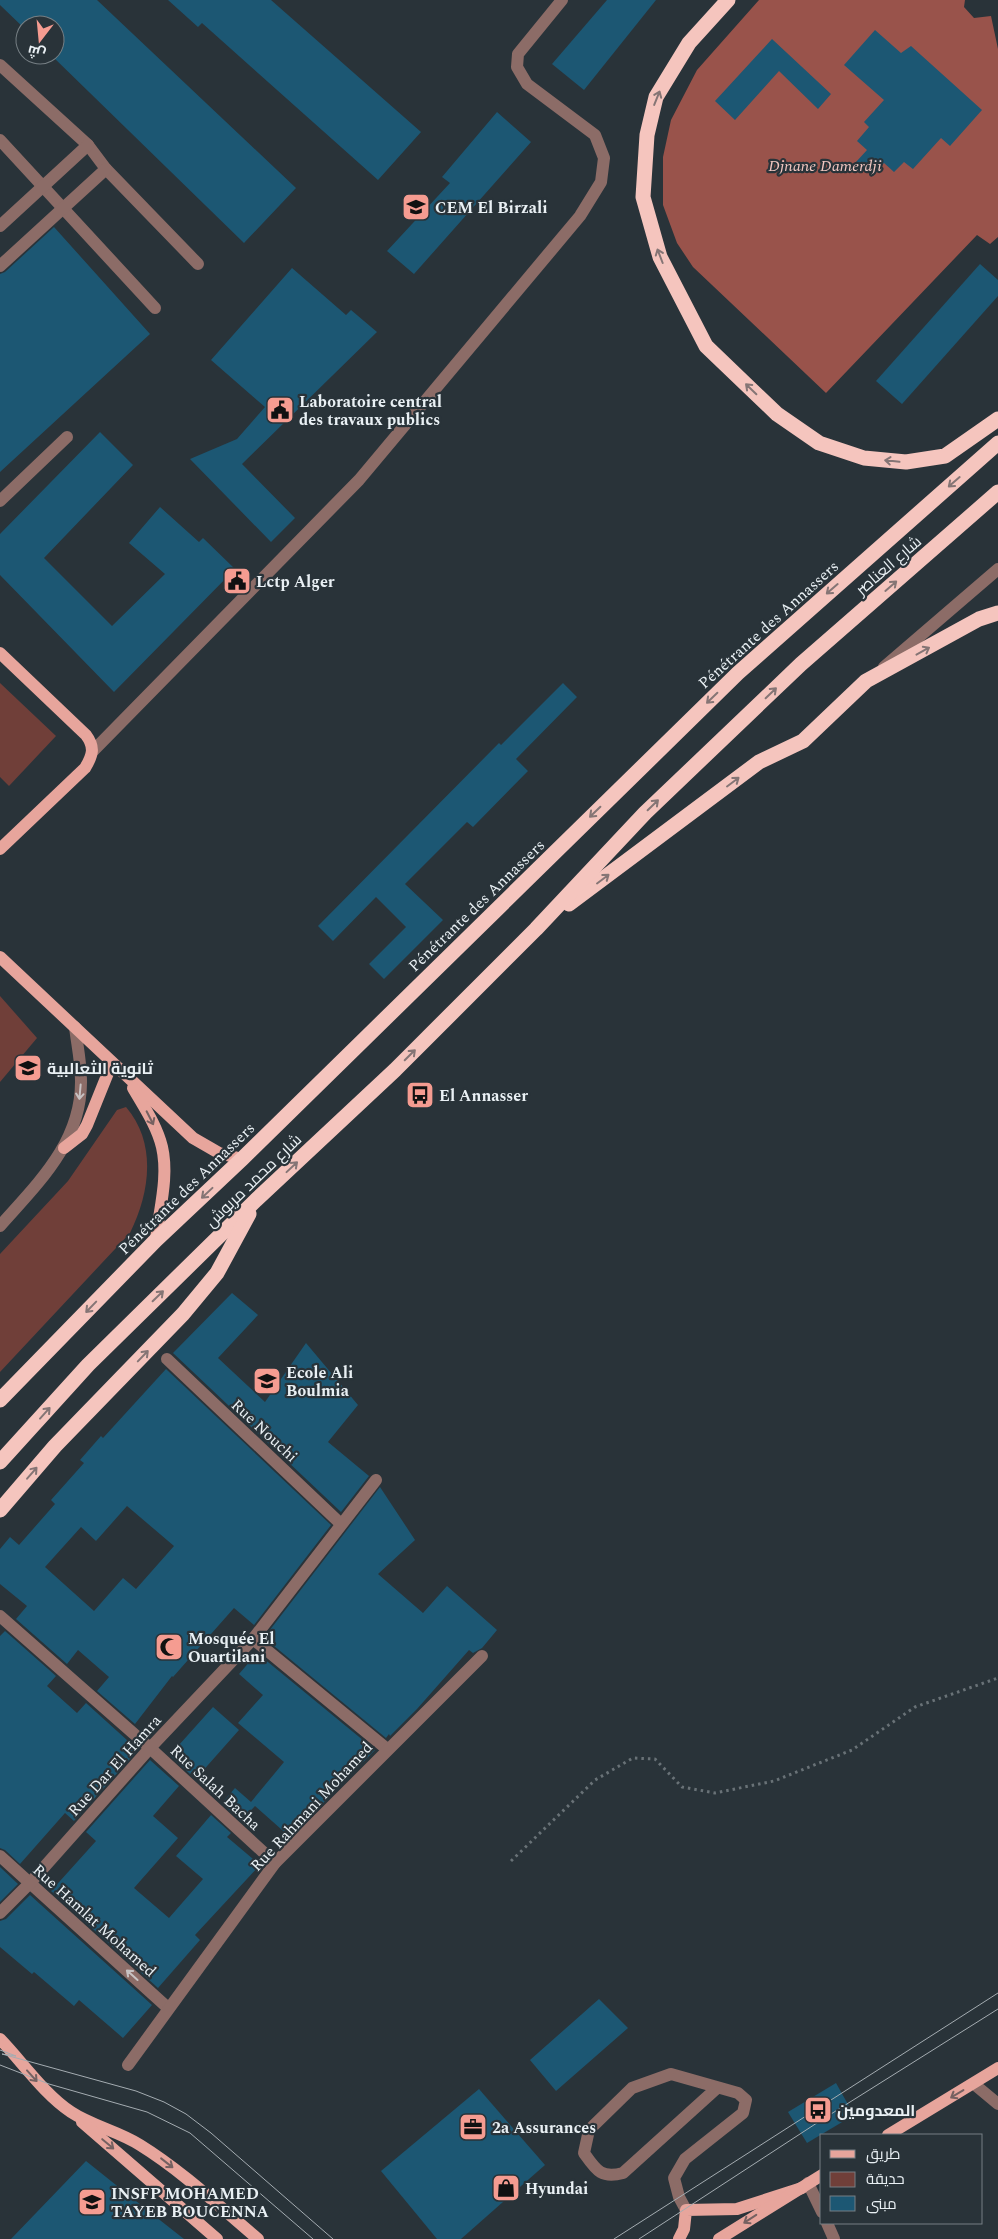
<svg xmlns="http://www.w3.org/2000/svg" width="998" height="2239" viewBox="0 0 998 2239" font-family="Spectral,Cairo,serif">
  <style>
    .green { fill: #703f39 }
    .forest { fill: #99534b }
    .building { fill: #1c5773; fill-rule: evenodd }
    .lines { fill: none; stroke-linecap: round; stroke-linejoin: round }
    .path { stroke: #697277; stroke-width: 3; stroke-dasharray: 2.5 4; stroke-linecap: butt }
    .minor { stroke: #8c6c67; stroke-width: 12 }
    .major { stroke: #e7a59c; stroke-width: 12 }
    .highway { stroke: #f5c5be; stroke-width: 15 }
    .tram { stroke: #a4acb1; stroke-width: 1 }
    .oneway { stroke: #857575 }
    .oneway2 { stroke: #c8c2c3 }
    .oneway3 { stroke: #756161 }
    .labels { text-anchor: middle; stroke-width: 4.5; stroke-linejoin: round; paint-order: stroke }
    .park-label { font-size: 16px; font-style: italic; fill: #f2c7c1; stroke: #293339 }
    .poi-label { font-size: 16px; font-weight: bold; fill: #e9f0f4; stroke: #293339; text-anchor: start }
    .street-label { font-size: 16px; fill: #e9f0f4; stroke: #293339 }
  </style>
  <rect width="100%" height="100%" fill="#293339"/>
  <g class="green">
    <polygon points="0,683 56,736 9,786 0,777"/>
    <polygon points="0,996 37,1038 0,1082"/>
    <path d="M126 1107C157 1143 150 1193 130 1233L0 1372V1254L68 1181 117 1110Z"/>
  </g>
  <polygon class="forest" points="759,0 965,0 964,7 974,18 991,16 998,49 998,237 990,244 977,235 826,393 693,267 677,243 663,205 663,157 671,120 697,70"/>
  <g class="building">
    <polygon points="0,0 97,0 296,188 244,243 51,55 55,55 55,25 25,25 25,29 0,5"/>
    <polygon points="168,0 271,0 421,132 378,180 202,23 198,27"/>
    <polygon points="607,0 656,0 584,90 552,64"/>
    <polygon points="875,30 901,53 911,46 982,110 950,146 941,138 913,169 904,162 894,172 884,163 873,176 856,162 867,150 857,141 869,127 864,122 884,100 844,65"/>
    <polygon points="772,39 831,94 818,109 779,71 735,120 715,101"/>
    <polygon points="497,112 531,142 414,274 387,251 450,183 442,177"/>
    <polygon points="54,227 150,334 0,472 0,274 5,272"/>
    <polygon points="980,264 998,280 998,296 902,404 876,381"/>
    <polygon points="292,268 346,315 351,310 377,332 242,464 295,518 271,542 190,459 237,439 265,407 211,360"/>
    <polygon points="100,432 133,465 44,558 112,626 165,574 129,543 160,507 199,542 203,538 235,569 114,692 0,575 0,534"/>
    <polygon points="563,683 577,697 516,759 528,771 473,827 467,822 405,884 443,920 384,979 369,964 406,927 376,897 333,941 318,926 499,743 501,745"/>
    <polygon points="232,1293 258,1315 218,1358 265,1402 306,1343 358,1405 328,1442 369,1476 341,1512 173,1353"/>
    <path d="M166 1369 331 1525 254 1625 234 1608 173 1677 172 1676 135 1724 97 1691 109 1677 78 1650 67 1664 16 1619 27 1606 0 1584V1549L10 1537 19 1545 55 1504 51 1500 84 1463 80 1460 101 1436 103 1438ZM127 1506 174 1546 136 1589 123 1578 94 1611 45 1567 81 1527 96 1541Z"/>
    <polygon points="380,1487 415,1540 378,1574 423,1613 447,1586 497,1630 482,1648 473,1653 469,1650 417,1709 390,1736 389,1734 386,1738 268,1641 270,1639 266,1635"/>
    <polygon points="5,1631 56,1676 47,1686 77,1713 86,1703 138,1750 74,1821 65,1813 20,1864 5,1850 0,1848 0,1636"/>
    <polygon points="257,1653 375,1750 290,1837 255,1806 241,1821 222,1803 235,1788 251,1802 284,1762 238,1723 263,1695 239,1674"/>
    <polygon points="213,1707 239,1730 200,1774 194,1769 190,1774 170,1755"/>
    <polygon points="150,1760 179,1786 153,1816 178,1838 134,1888 169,1918 203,1879 176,1856 211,1815 231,1833 227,1837 260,1865 195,1935 200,1940 158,1988 51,1891 96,1841 86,1832"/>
    <polygon points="0,1867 18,1884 0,1902"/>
    <polygon points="30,1895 152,2005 123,2038 79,2000 74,2006 34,1972 32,1974 0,1947 0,1921 6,1919"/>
    <polygon points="599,1999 628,2028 556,2091 530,2060"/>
    <polygon points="836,2083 854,2115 807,2143 788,2112"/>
    <polygon points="479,2089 545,2165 461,2239 437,2239 381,2171"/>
    <polygon points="86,2161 156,2217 184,2239 11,2239"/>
  </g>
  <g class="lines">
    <polyline class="path" points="511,1861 595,1780 633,1758 655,1759 682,1787 715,1793 774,1781 852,1750 915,1707 998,1678"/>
    <g class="minor">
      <polyline points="0,65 88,145 106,169 198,264"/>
      <polyline points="0,140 155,308"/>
      <polyline points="0,226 88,145"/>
      <polyline points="0,266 106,169"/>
      <polyline points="0,501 67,437"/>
      <polyline points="884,667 998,569"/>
      <polyline points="93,751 359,480 580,216 601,182 604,158 595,135 527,84 517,67 518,54 562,0"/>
      <path d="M0 1226C38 1183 82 1142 81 1080 81 1062 77 1044 75 1027"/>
      <polyline points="167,1359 341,1524"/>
      <polyline points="0,1616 150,1748 275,1863"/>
      <polyline points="253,1639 387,1749"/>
      <polyline points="0,1856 168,2008"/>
      <polyline points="0,1913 30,1883 150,1748 253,1639 376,1480"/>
      <polyline points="128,2065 275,1863 482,1656"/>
      <polyline points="974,2084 998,2104"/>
      <polyline points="808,2183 822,2212"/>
      <path d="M686 2210 679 2197 674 2178 685 2159 743 2113 746 2100 738 2093 671 2074 632 2088 589 2130 584 2153C596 2170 601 2179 623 2173L717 2088"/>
      <polyline points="827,2223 834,2239"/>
    </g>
    <g class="major">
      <path d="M0 653 86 735C95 747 93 755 85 768L0 849"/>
      <polyline points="0,957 193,1138 219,1153 242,1159"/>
      <path d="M133 1088C144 1107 157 1126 162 1147 169 1177 159 1210 156 1240"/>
      <polyline points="64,1148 82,1134 87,1125 112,1063"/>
      <path d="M0 2039C23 2063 44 2094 71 2112 92 2126 118 2131 140 2145 182 2171 220 2207 258 2239"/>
      <polyline points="82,2122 217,2239"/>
      <polyline points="888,2135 998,2068"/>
      <polyline points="679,2239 684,2229 686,2210 737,2209 802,2188"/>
      <polyline points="719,2239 822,2175"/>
    </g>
    <g class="highway">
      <polyline points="728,0 689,43 656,97 647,135 643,197 660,257 706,346 777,414 819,443 864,458 906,462 945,456 998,419"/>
      <polyline points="569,904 759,762 803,741 866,681 979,619 998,613"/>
      <polyline points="0,1400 156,1240 242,1159 738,673 998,443"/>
      <polyline points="0,1462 88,1365 256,1200 395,1070 536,929 645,813 801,664 998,492"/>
      <polyline points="0,1510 55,1446 183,1314 217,1273 249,1214"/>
    </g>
    <g class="tram">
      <polyline points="0,2050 16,2056 2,2054 136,2091 164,2102 186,2114 211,2133 333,2239"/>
      <polyline points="0,2065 49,2084 147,2112 190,2133 313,2239"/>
      <polyline points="614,2239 998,1993"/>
      <polyline points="639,2239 823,2119 998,2009"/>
    </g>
  </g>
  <defs><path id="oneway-shaft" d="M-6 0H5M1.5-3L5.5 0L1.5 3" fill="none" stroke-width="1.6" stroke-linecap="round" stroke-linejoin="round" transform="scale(1.25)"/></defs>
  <g class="oneway">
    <use href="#oneway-shaft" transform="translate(657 98) rotate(-68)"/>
    <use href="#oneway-shaft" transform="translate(660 256) rotate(-111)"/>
    <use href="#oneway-shaft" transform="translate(751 389) rotate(-136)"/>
    <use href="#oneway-shaft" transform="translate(892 461) rotate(-174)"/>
    <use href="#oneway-shaft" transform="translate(954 482) rotate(139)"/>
    <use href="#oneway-shaft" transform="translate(891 586) rotate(-41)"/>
    <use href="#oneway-shaft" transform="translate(832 589) rotate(139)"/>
    <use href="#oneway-shaft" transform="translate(923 651) rotate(-29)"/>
    <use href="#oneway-shaft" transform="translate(771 693) rotate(-44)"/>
    <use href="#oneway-shaft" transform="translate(712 698) rotate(136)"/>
    <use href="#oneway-shaft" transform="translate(733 782) rotate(-37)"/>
    <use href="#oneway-shaft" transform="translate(653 805) rotate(-44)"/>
    <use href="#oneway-shaft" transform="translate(595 812) rotate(136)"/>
    <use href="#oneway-shaft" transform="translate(603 879) rotate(-37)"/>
    <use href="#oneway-shaft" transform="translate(410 1055) rotate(-45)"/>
    <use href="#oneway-shaft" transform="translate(292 1167) rotate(-43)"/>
    <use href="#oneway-shaft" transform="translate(207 1193) rotate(137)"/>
    <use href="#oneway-shaft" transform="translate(158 1296) rotate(-44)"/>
    <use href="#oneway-shaft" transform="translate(91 1307) rotate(134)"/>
    <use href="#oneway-shaft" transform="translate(143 1356) rotate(-46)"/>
    <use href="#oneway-shaft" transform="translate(45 1413) rotate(-48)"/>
    <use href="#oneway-shaft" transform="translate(32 1473) rotate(-49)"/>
  </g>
  <g class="oneway2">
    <use href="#oneway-shaft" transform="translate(80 1092) rotate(95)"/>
    <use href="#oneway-shaft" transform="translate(132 1975) rotate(-138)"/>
  </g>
  <g class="oneway3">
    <use href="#oneway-shaft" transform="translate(150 1118) rotate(63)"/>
    <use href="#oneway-shaft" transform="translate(32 2076) rotate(48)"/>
    <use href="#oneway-shaft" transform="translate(957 2094) rotate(149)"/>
    <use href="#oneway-shaft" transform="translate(108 2144) rotate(40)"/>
    <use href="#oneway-shaft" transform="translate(167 2163) rotate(38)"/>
    <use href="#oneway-shaft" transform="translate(750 2219) rotate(147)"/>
  </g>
  <defs>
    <symbol id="school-square" viewBox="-11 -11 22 22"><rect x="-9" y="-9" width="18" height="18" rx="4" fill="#f59c91" stroke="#293339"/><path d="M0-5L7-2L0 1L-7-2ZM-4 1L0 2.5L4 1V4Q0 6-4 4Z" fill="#111"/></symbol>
    <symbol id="civic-square" viewBox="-11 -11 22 22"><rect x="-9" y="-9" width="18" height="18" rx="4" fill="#f59c91" stroke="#293339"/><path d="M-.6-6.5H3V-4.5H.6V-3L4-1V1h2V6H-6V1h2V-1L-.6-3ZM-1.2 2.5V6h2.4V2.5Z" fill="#111"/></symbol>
    <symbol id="bus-square" viewBox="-11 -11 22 22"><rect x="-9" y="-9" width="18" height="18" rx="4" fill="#f59c91" stroke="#293339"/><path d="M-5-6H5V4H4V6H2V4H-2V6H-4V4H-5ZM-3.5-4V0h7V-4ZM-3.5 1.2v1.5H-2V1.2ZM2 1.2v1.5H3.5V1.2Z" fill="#111"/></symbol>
    <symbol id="mosque-square" viewBox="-11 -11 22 22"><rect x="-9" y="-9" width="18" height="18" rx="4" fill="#f59c91" stroke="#293339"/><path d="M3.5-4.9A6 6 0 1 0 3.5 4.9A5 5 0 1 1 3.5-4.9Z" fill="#111"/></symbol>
    <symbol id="office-square" viewBox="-11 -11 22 22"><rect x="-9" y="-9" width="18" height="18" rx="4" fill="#f59c91" stroke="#293339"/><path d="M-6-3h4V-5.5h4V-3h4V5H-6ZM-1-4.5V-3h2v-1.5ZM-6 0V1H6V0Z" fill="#111"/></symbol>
    <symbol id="shop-square" viewBox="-11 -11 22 22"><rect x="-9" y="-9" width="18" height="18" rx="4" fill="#f59c91" stroke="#293339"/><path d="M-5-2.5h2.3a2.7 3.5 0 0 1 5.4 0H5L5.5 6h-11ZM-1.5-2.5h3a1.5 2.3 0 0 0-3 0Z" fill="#111"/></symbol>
    <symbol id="university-square" viewBox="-11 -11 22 22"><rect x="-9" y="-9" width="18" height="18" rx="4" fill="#f59c91" stroke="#293339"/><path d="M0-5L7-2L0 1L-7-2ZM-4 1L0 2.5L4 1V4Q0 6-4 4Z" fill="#111"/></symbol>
  </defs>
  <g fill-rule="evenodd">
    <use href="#school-square" x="400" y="191" width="32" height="32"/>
    <use href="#civic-square" x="264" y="394" width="32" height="32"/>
    <use href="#civic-square" x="221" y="565" width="32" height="32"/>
    <use href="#school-square" x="12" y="1052" width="32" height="32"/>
    <use href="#bus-square" x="404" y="1079" width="32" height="32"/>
    <use href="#school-square" x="251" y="1365" width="32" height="32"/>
    <use href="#mosque-square" x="153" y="1631" width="32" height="32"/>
    <use href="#bus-square" x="802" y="2094" width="32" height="32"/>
    <use href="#office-square" x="457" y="2111" width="32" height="32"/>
    <use href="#shop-square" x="490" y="2172" width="32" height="32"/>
    <use href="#university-square" x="76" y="2186" width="32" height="32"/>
  </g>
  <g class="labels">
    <g class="park-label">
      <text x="825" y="171">Djnane Damerdji</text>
    </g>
    <g class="poi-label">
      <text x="435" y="213">CEM El Birzali</text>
      <text x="299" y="407">Laboratoire central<tspan x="299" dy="18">des travaux publics</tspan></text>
      <text x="256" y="587">Lctp Alger</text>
      <text x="47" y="1074">ثانوية الثعالبية</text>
      <text x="439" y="1101">El Annasser</text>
      <text x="286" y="1378">Ecole Ali<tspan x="286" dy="18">Boulmia</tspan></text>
      <text x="188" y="1644">Mosquée El<tspan x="188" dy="18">Ouartilani</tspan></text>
      <text x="837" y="2116">المعدومين</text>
      <text x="492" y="2133">2a Assurances</text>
      <text x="525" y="2194">Hyundai</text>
      <text x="111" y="2199">INSFP MOHAMED<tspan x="111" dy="18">TAYEB BOUCENNA</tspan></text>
    </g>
    <g class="street-label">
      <text transform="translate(888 565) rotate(-41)" y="6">شارع العناصر</text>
      <text transform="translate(768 624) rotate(-42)" y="6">Pénétrante des Annassers</text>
      <text transform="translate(476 905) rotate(-44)" y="6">Pénétrante des Annassers</text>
      <text transform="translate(253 1180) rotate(-44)" y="6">شارع محمد مربوش</text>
      <text transform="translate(186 1188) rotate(-44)" y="6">Pénétrante des Annassers</text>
      <text transform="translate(265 1430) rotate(43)" y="6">Rue Nouchi</text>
      <text transform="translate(114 1765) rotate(-48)" y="6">Rue Dar El Hamra</text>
      <text transform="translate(216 1787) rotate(43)" y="6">Rue Salah Bacha</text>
      <text transform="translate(311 1806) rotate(-47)" y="6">Rue Rahmani Mohamed</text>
      <text transform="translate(95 1920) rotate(42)" y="6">Rue Hamlat Mohamed</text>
    </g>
  </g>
  <rect x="820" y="2134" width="162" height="90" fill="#293339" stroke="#767f84"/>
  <rect x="830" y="2150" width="25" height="8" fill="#e7a59c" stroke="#767f84"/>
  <text x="866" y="2159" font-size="15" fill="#e9f0f4">طريق</text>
  <rect x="830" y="2172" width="25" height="15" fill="#703f39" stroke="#767f84"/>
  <text x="866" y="2184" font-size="15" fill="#e9f0f4">حديقة</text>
  <rect x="830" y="2196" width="25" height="15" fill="#1c5773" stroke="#767f84"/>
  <text x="866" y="2209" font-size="15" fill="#e9f0f4">مبنى</text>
  <g transform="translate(40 40) rotate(196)"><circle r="24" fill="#293339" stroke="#767f84"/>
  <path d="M0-4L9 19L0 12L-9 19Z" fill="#f59c91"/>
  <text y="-8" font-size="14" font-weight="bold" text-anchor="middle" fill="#e9f0f4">ش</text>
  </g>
</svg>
